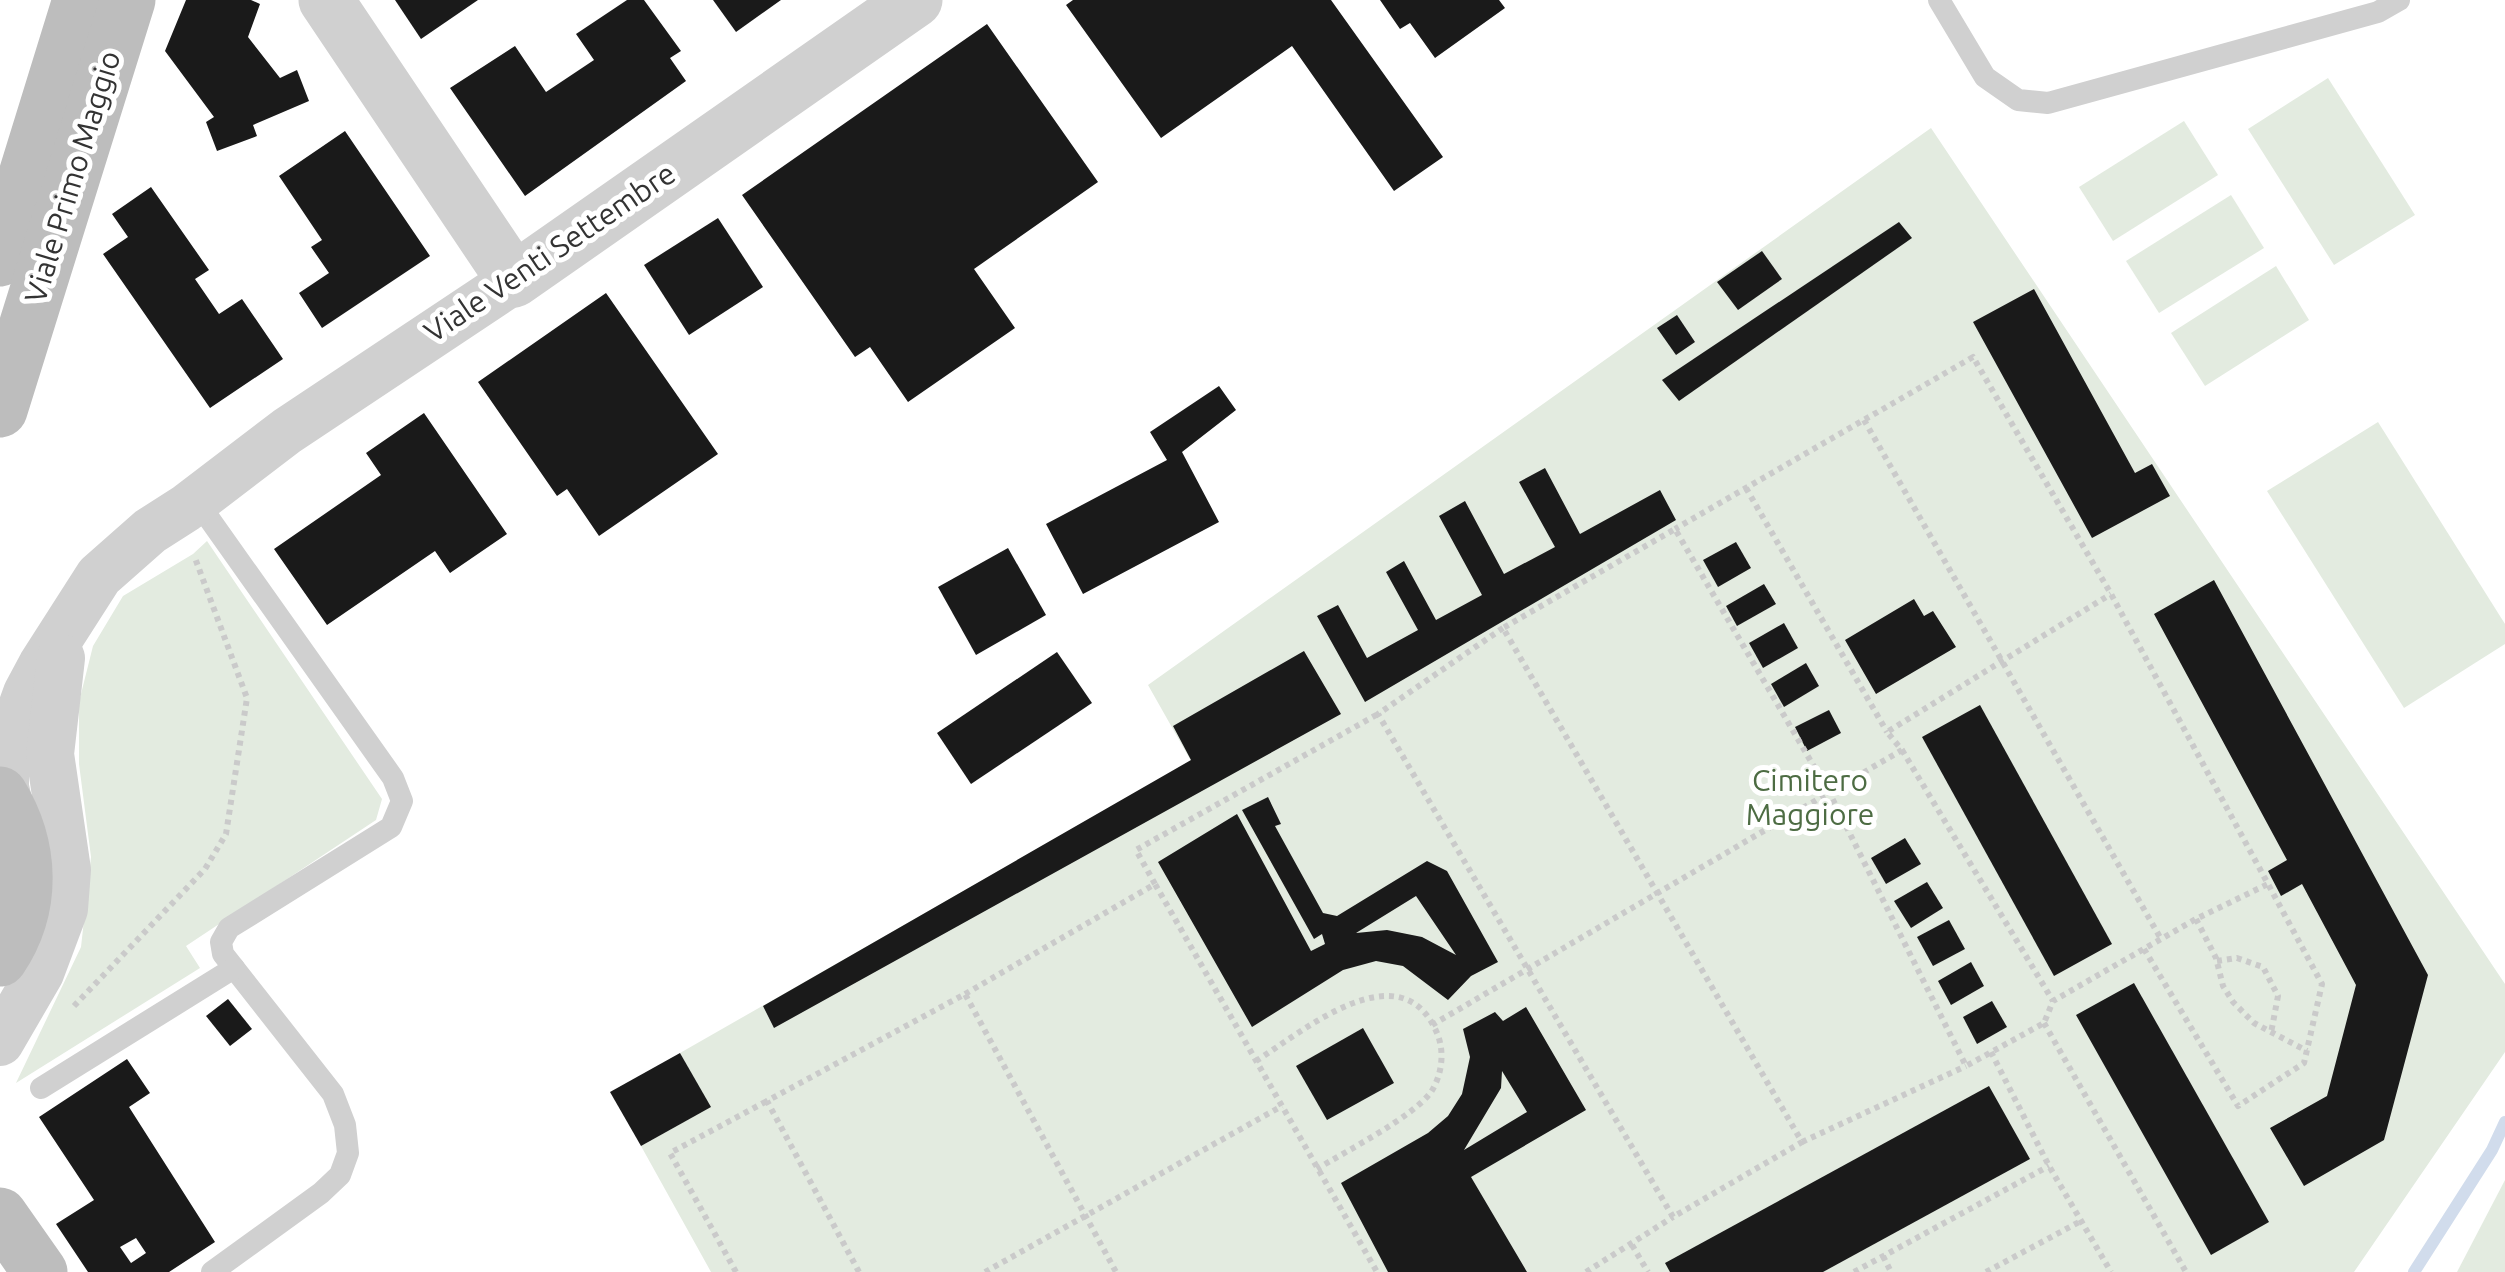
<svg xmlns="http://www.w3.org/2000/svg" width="2505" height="1272" viewBox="0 0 2505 1272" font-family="Ubuntu,sans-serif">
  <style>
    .green { fill: #e3ebe0 }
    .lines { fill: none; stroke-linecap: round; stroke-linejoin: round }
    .stream { stroke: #d1dcec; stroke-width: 12 }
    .building { fill: #1a1a1a; fill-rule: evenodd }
    .path { stroke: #cacaca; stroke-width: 6; stroke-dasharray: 5 5; stroke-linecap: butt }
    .service { stroke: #d0d0d0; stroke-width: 22 }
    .minor { stroke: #d0d0d0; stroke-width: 48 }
    .tertiary { stroke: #d0d0d0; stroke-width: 55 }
    .secondary { stroke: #bdbdbd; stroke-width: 55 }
    .labels { text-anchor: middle; stroke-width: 10; stroke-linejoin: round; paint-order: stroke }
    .street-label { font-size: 30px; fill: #333; stroke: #fff }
    .park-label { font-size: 30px; fill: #4d6c43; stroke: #fff }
  </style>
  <rect width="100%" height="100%" fill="#fff"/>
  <g class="green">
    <polygon points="2328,78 2415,215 2334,265 2248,129"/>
    <polygon points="2184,121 2218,175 2113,241 2079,187"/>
    <polygon points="1931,128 2505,984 2505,1052 2354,1272 711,1272 641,1146 710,1107 680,1053 1191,761 1148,685"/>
    <polygon points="2231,195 2264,248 2159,313 2126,261"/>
    <polygon points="2276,266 2309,320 2205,386 2171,333"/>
    <polygon points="2378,422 2505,624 2505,644 2404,708 2267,491"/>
    <polygon points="207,541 382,799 376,820 186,946 200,968 16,1083 81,947 91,857 79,764 79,702 93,646 123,596 193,554"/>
    <polygon points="2505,1180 2505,1272 2456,1272 2457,1272"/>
  </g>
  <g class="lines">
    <polyline class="stream" points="2414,1272 2492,1150 2505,1122"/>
  </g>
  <g class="building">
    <polygon points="186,0 251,0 260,4 248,37 280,78 297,70 309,101 253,125 257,136 217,151 206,122 214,117 165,51"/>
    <polygon points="395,0 478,0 421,39"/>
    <polygon points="627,0 644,0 681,51 670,58 686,81 525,196 450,88 515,46 546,92 594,60 576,34"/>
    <polygon points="713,0 781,0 736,32"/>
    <polygon points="1073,0 1331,0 1443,157 1394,191 1292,46 1161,138 1066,5"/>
    <polygon points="1380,0 1499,0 1505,8 1435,58 1410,23 1400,29"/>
    <polygon points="987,24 1098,182 974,269 1015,328 908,402 870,347 855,357 742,195"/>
    <polygon points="345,131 430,256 322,328 299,293 329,273 311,247 322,240 279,176"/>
    <polygon points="151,187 209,270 195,279 219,314 242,299 283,359 210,408 103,254 128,237 112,214"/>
    <polygon points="718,218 763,287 689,335 644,265"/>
    <polygon points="1899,222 1912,238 1679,401 1662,380"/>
    <polygon points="1762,251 1782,279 1738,310 1717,282"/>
    <polygon points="2034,289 2135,473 2152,464 2170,496 2092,538 1973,322"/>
    <polygon points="606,293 718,454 599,536 567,489 557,496 478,382"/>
    <polygon points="1677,315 1695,342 1676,355 1657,328"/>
    <polygon points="1219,386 1236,410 1182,452 1219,522 1083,594 1046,524 1167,460 1150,432"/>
    <polygon points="424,413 507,534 450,573 435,551 327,625 274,549 381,475 366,453"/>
    <polygon points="1545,468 1580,534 1660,490 1676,520 1365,702 1317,616 1338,605 1367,658 1418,630 1386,572 1404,561 1436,620 1482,595 1439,516 1465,501 1504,574 1555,547 1519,482"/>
    <polygon points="1736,542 1751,568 1718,587 1703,560"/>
    <polygon points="1008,548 1046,615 976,655 938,587"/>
    <polygon points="2214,580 2428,975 2384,1140 2304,1186 2270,1128 2327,1096 2356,985 2302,884 2281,896 2268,871 2287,860 2154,614"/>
    <polygon points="1764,584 1776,604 1737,626 1726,606"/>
    <polygon points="1914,599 1924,616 1933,611 1956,647 1876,694 1845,640"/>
    <polygon points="1784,623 1798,648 1763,668 1749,643"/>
    <polygon points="1304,651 1341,714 774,1028 763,1006 1191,760 1173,726"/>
    <polygon points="1057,652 1092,703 971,784 937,733"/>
    <polygon points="1806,663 1819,686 1784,707 1771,684"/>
    <polygon points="1980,705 2112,944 2054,976 1922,737"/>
    <polygon points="1829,710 1841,733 1807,751 1795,727"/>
    <path d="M1268 797 1281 824 1275 826 1323 913 1337 916 1427 861 1447 871 1498 962 1471 976 1448 1000 1403 966 1376 961 1343 970 1252 1027 1158 862 1237 814 1311 951 1325 944 1322 934 1314 939 1242 810ZM1416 896 1456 955 1422 937 1387 930 1356 933Z"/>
    <polygon points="1905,838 1921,864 1886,884 1871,858"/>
    <polygon points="1927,882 1943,908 1911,928 1894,901"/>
    <polygon points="1949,920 1965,949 1933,966 1917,937"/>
    <polygon points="1971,962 1984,986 1951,1005 1938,981"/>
    <polygon points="2134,983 2269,1222 2211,1255 2076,1015"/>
    <polygon points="228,999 252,1029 230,1046 206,1016"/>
    <polygon points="1992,1001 2007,1027 1977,1044 1963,1017"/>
    <path d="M1526 1007 1586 1110 1471 1177 1527 1272H1388L1341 1183 1428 1133 1448 1116 1462 1094 1470 1057 1463 1029 1495 1012 1503 1021ZM1502 1071 1527 1112 1464 1150 1501 1088Z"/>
    <polygon points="1363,1028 1394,1083 1327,1120 1296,1066"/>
    <polygon points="680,1053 711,1107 641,1146 610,1092"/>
    <path d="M127 1059 150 1093 129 1107 215 1242 169 1272H88L56 1224 94 1200 39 1117ZM136 1238 146 1253 131 1263 120 1247Z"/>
    <polygon points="1989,1086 2030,1159 1823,1272 1670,1272 1665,1263"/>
  </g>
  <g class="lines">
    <g class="path">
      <polyline points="1864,420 2161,939"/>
      <polyline points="1746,488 1887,732"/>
      <polyline points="1503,628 1378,714 1673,1217 1802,1142 1503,628 1675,529 1830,794 1966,1066 2044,1023 2053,1001 2196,919 2268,884 2111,594 1973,357 1675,529"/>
      <polyline points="1902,750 2053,1001"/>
      <polyline points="1155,884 1136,850 1378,714"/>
      <polyline points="2196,919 2216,958 2223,986 2233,1002 2254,1023 2307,1051"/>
      <polyline points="2144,949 2238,1106 2304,1063 2322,984 2268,884"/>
      <polyline points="2217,961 2237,958 2263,967 2278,996 2271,1033"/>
      <polyline points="965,994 1155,884 1377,1272"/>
      <polyline points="74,1006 205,869 226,834 247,698 195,558"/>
      <polyline points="2044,1023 2186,1272"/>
      <polyline points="1432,1025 1902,750 1887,732 2111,594"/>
      <polyline points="1991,1052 2049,1166 2111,1272"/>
      <path d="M1256 1061C1302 1032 1401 948 1437 1033 1445 1052 1442 1075 1431 1092 1413 1117 1346 1151 1317 1169"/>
      <polyline points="1802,1142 1966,1066"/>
      <polyline points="1632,1245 1648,1272"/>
      <polyline points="1883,1256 1891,1272"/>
      <polyline points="736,1272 670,1153 767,1101"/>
      <polyline points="859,1272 767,1101 965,994 1116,1272"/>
      <polyline points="985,1272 1282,1106"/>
      <polyline points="1586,1272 1673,1217"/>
      <polyline points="1854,1272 2049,1166"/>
      <polyline points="1986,1272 2081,1221"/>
    </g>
    <g class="service">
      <polyline points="1939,0 1985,77 2018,100 2048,103 2378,12 2399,0"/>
      <polyline points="196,500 393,778 402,801 391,827 229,928 221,942 223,954 333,1094 345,1125 348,1153 340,1175 321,1193 212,1272"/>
      <polyline points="41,1088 234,968"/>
    </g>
    <g class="minor">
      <polyline points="10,810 5,787 5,755 27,693 42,665 99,576 150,531 186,508 287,431 514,280"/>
      <polyline points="0,1042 40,973 64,909 67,870 50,754 61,658"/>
    </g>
    <polyline class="tertiary" points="326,0 514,280 915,0"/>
    <g class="secondary">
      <polyline points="0,259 80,0"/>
      <polyline points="0,410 128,0"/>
      <path d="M0 794C32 846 35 907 0 959"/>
      <polyline points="0,1215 40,1272"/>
    </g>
  </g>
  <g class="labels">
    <g class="street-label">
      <text transform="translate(73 177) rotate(-73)" y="10">Viale Primo Maggio</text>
      <text transform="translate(550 253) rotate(-34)" y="10">Viale Venti Settembre</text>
    </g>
    <g class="park-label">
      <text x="1810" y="791">Cimitero<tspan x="1810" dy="34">Maggiore</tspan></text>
    </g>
  </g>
</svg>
